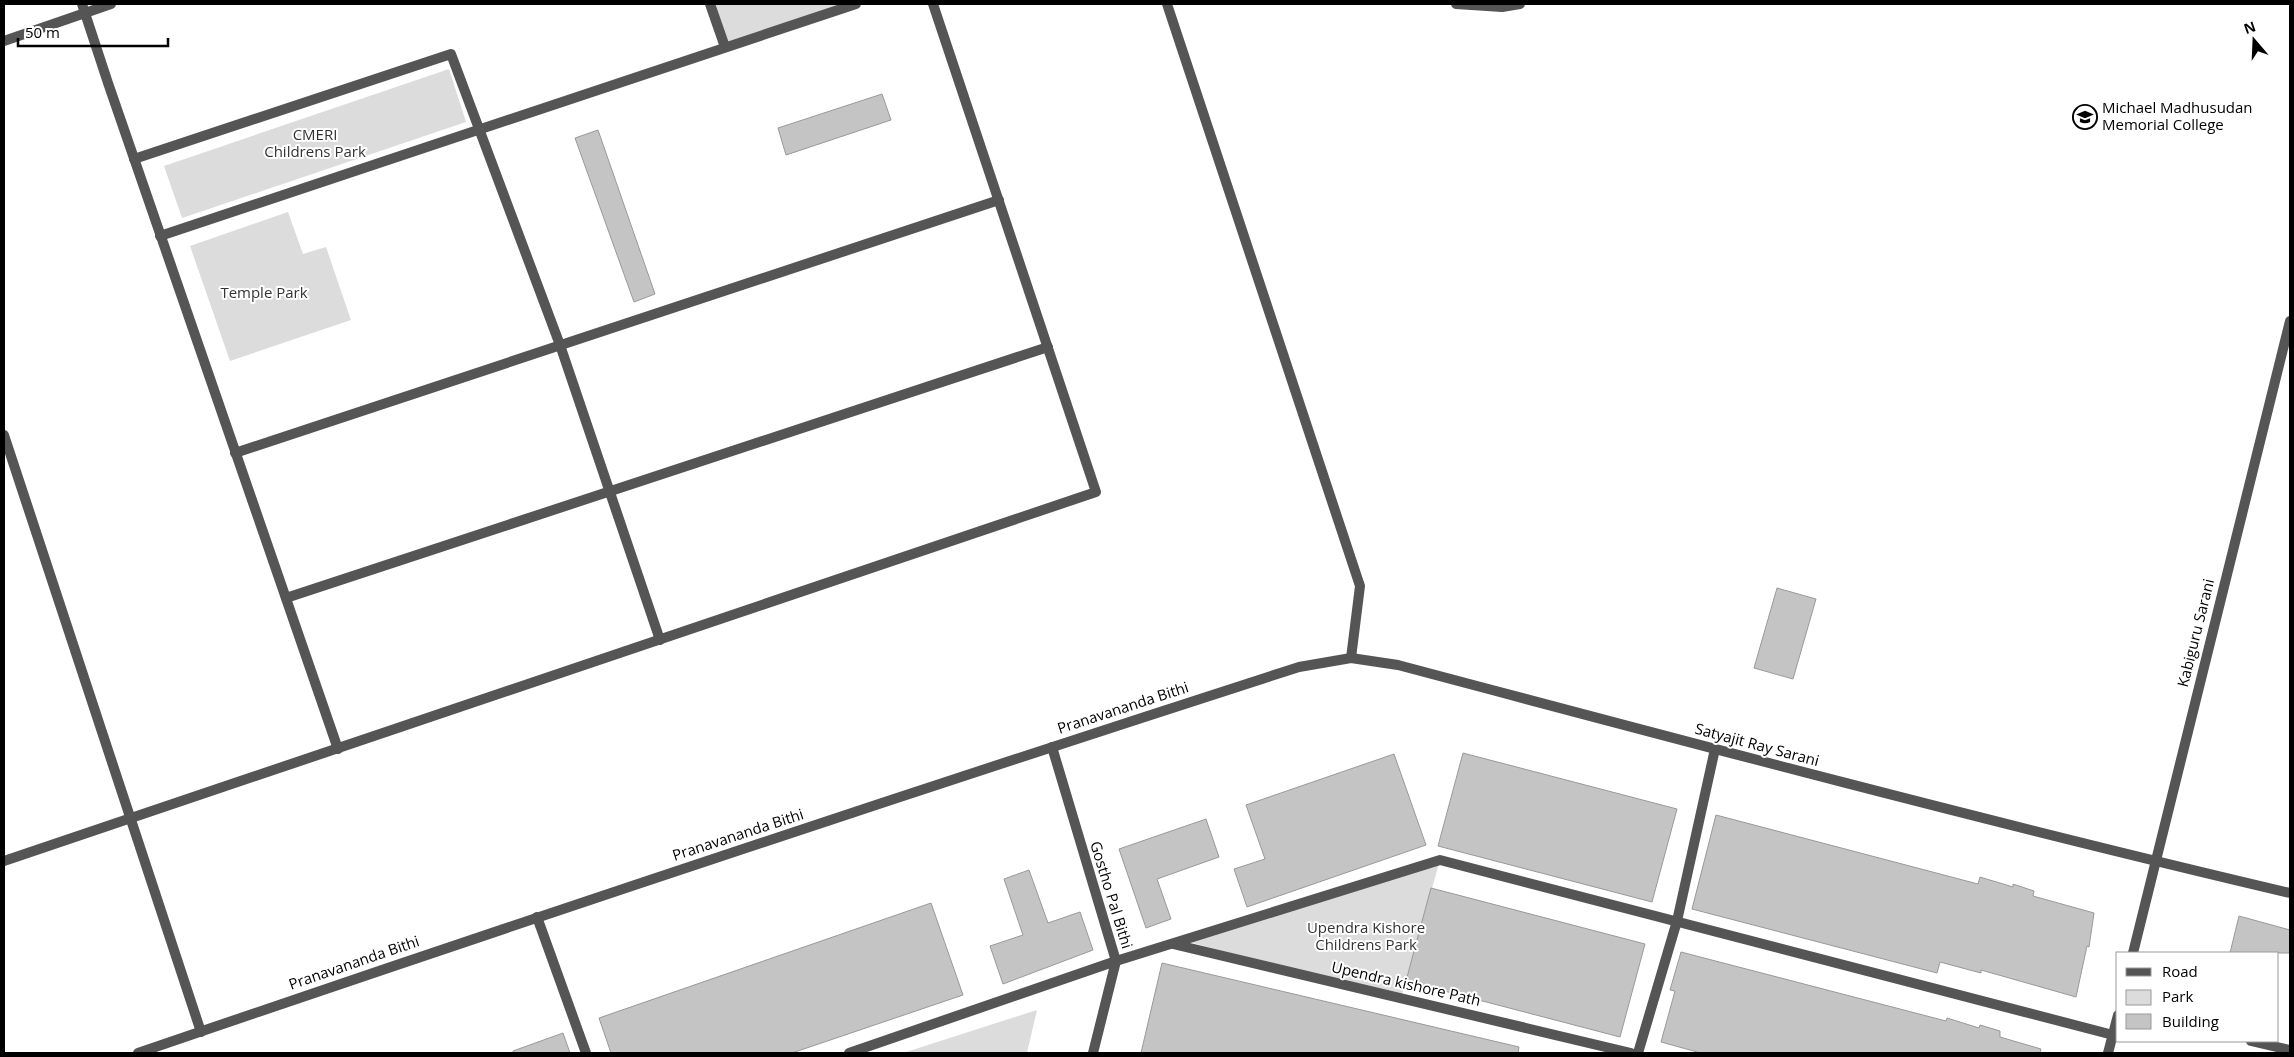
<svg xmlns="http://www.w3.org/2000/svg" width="2294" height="1057" viewBox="0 0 2294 1057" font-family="'Open Sans',sans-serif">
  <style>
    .green { fill: #dcdcdc }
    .building { fill: #c4c4c4; stroke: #999 }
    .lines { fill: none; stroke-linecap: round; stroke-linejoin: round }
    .minor { stroke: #555; stroke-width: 10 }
    .labels { text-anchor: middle; stroke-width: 4; stroke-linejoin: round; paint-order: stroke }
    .poi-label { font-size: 15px; fill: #000; stroke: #fff; text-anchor: start }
    .park-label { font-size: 15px; fill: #333; stroke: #fff }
    .street-label { font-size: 15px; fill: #000; stroke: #fff }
  </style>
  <rect width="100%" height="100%" fill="#fff"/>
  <g class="green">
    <polygon points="713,4 856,4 725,47"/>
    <polygon points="449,69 466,122 182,218 164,166"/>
    <polygon points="288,212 303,254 326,247 351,320 230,361 190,246"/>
    <polygon points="1440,860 1401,998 1193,943 1189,939"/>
    <polygon points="1037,1010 1027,1053 903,1053"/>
  </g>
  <g class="building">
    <polygon points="882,94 891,120 786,155 778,128"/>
    <polygon points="598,130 655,294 634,302 575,138"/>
    <polygon points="1777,588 1816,599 1793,679 1754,668"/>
    <polygon points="1463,753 1677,809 1652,902 1438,846"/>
    <polygon points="1394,754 1426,845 1247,907 1234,869 1265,859 1246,805"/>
    <polygon points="1716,815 1978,884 1980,877 2013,887 2013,884 2034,891 2033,896 2094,913 2089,947 2087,946 2076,997 1981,970 1981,973 1940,962 1937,973 1692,909"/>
    <polygon points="1206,819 1219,857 1157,879 1171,919 1146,928 1119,849"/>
    <polygon points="1029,870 1048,923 1080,912 1093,950 1003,984 990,946 1023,935 1004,879"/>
    <polygon points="1431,888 1645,944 1620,1037 1406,981"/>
    <polygon points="931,903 963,995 792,1053 611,1053 599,1018"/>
    <polygon points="2239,916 2290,930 2290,953 2230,953"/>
    <polygon points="1681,952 1946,1021 1947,1018 1979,1028 1980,1025 2000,1031 2000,1037 2041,1049 2040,1053 1701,1053 1661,1042 1675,991 1670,990"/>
    <polygon points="1162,963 1519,1047 1518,1053 1141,1053"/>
    <polygon points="563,1033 570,1053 513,1053 513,1051"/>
  </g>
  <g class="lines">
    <g class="minor">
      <polyline points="82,4 108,83 338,749"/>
      <polyline points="710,4 725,47"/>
      <polyline points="1167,4 1360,586 1351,658"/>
      <polyline points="1456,4 1502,7 1520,4"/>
      <polyline points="4,41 111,4"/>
      <polyline points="134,159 451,54 560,345 660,640"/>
      <polyline points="160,236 856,4"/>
      <polyline points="4,435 201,1032"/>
      <polyline points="235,453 999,200"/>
      <polyline points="286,598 1048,347"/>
      <polyline points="1052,747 1116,961 1093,1053"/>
      <polyline points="4,861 1096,492 933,4"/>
      <polyline points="537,917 586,1053"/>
      <polyline points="1173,944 1631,1053"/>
      <polyline points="2133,953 2290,321"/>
      <polyline points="2251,1041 2290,1050"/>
      <path d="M138 1053C524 921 911 792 1299 667L1351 658 1398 665C1695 744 1992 823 2290 893"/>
      <polyline points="849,1053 1116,961 1440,860 2113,1035"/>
      <polyline points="1638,1053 1677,921 1715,749"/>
      <polyline points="2108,1053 2118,1015"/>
    </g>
  </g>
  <defs>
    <symbol id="university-ring" viewBox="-11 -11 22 22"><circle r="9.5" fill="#fff" stroke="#000" stroke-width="1.5"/><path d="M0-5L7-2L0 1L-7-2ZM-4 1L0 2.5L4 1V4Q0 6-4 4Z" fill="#000"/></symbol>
  </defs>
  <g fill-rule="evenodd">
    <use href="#university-ring" x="2071" y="103" width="28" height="28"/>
  </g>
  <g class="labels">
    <g class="poi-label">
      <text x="2102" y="113">Michael Madhusudan<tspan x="2102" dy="17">Memorial College</tspan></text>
    </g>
    <g class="park-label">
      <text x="315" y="140">CMERI<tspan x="315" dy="17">Childrens Park</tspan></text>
      <text x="264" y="298">Temple Park</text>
      <text x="1366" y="933">Upendra Kishore<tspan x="1366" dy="17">Childrens Park</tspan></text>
    </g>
    <g class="street-label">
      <text transform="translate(2196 633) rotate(-76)" y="5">Kabiguru Sarani</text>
      <text transform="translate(1123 708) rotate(-18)" y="5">Pranavananda Bithi</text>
      <text transform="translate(1757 745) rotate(15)" y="5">Satyajit Ray Sarani</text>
      <text transform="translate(738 835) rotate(-18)" y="5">Pranavananda Bithi</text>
      <text transform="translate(1111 895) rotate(73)" y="5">Gostho Pal Bithi</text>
      <text transform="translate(354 963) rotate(-19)" y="5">Pranavananda Bithi</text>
      <text transform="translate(1406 984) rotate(13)" y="5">Upendra kishore Path</text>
    </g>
  </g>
  <rect width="2294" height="1057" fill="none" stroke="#000000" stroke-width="10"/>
  <rect x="2116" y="952" width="162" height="90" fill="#ffffff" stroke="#999999"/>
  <rect x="2126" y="968" width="25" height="8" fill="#555555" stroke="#999999"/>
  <text x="2162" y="977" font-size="15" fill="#000000">Road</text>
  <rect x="2126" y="990" width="25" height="15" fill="#dcdcdc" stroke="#999999"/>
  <text x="2162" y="1002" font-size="15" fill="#000000">Park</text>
  <rect x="2126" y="1014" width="25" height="15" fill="#c4c4c4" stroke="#999999"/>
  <text x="2162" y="1027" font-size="15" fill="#000000">Building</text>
  <g transform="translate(2254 40) rotate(341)" stroke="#ffffff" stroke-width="4" paint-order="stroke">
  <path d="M0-4L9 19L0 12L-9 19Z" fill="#000000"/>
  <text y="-8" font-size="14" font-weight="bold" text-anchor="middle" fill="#000000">N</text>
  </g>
  <path d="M18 38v8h150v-8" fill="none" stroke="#000000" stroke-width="2.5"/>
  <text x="25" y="38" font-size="15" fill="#000000" stroke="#ffffff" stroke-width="4" paint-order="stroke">50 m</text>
</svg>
